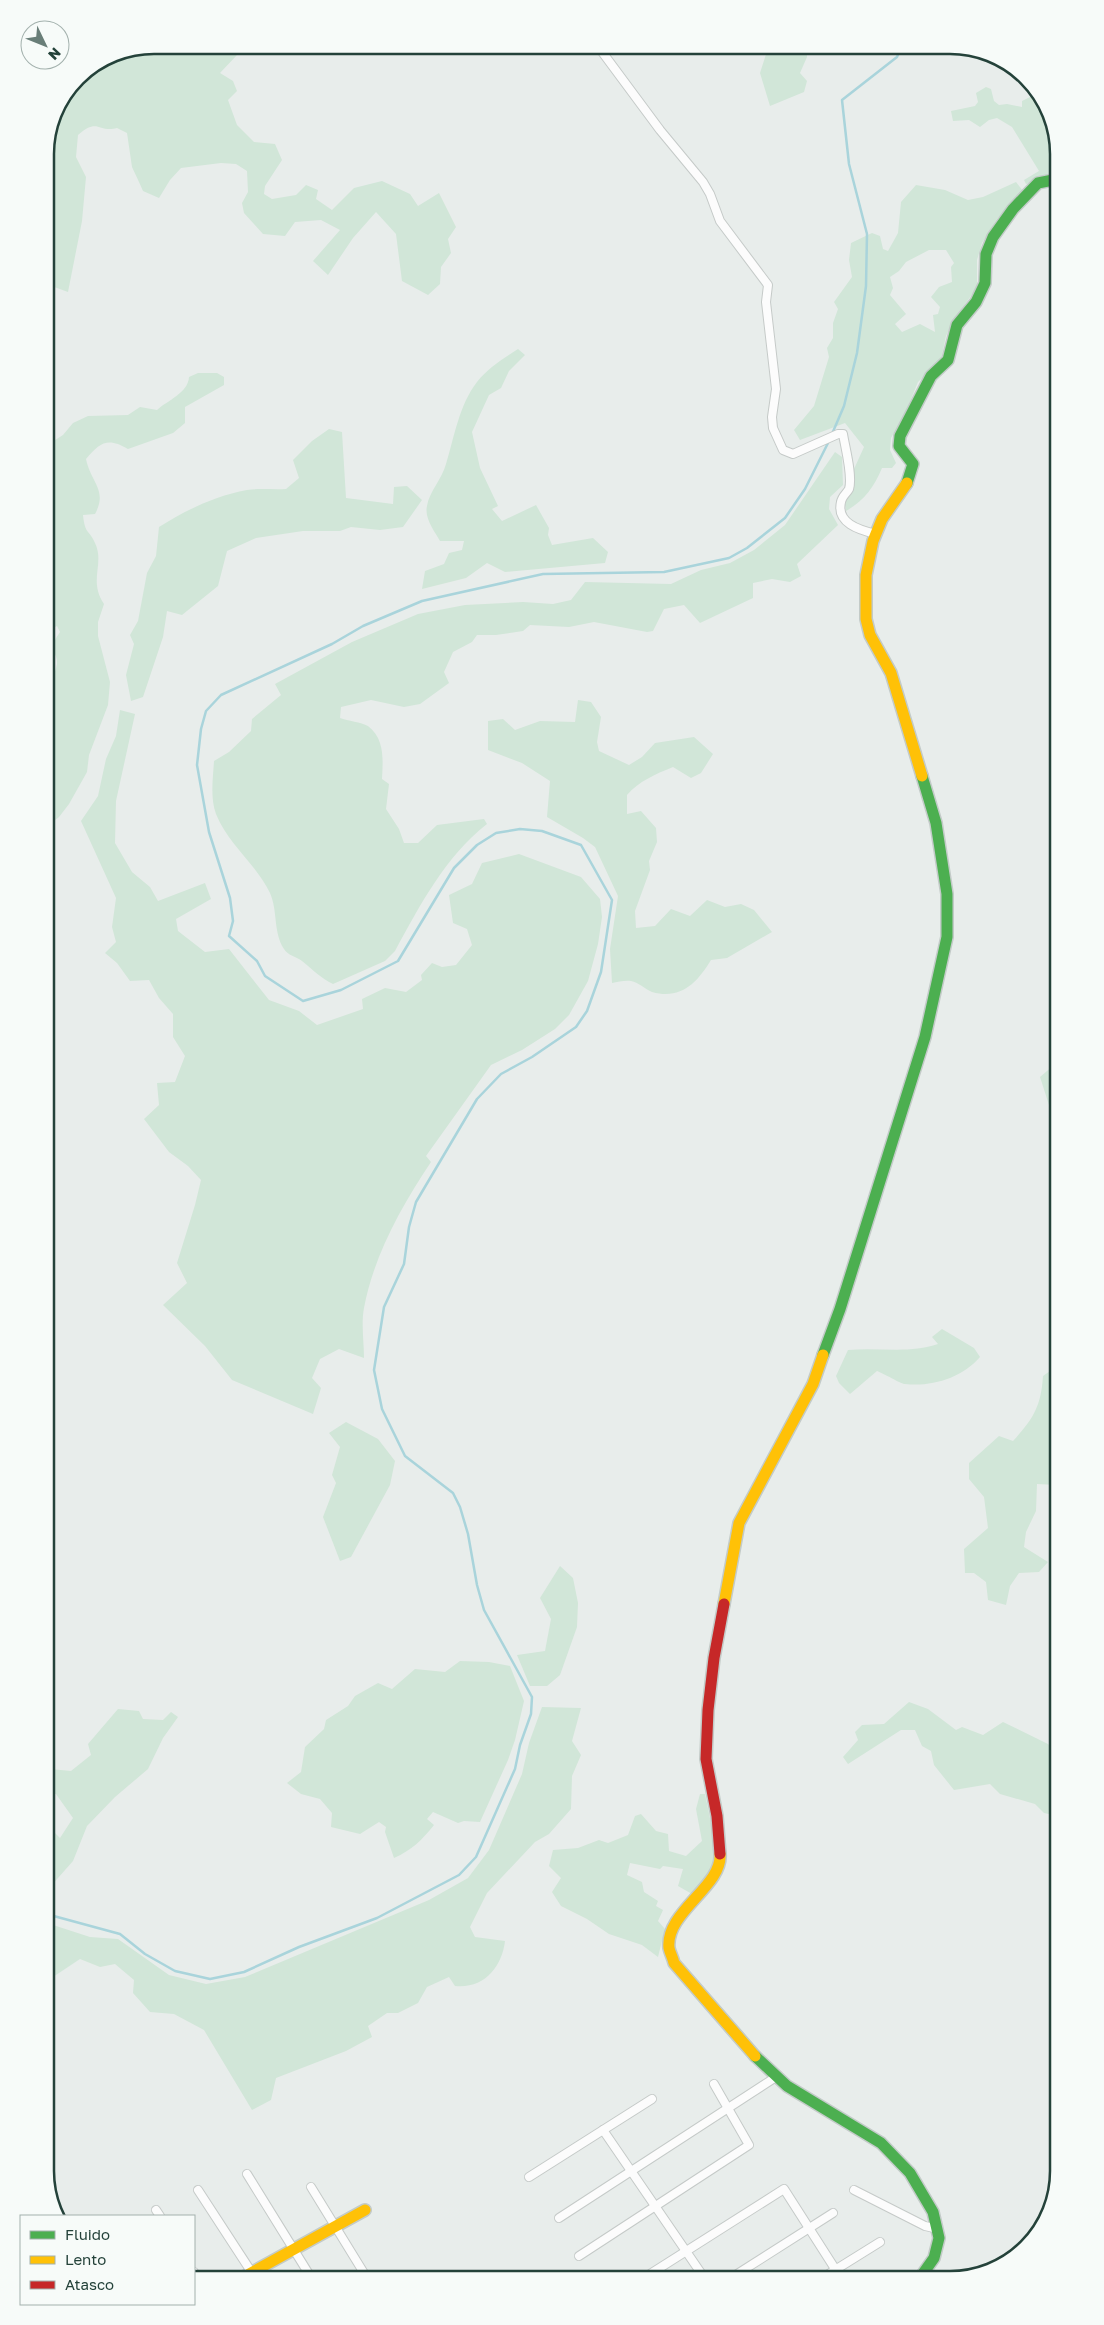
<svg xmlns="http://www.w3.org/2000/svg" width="1104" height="2325" viewBox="0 0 1104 2325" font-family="'Golos Text',sans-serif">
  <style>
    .green { fill: #d1e6d8; fill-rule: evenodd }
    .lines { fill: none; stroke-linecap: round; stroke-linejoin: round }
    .stream { stroke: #a9d4db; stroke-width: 2.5 }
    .street-casing { stroke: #c5cac8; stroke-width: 10 }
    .fast-casing { stroke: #c3cbc8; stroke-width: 14 }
    .slow-casing { stroke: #c3cbc8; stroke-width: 14 }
    .jam-casing { stroke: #c3cbc8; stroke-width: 14 }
    .street { stroke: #fcfcfc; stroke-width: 8 }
    .fast { stroke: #4caf50; stroke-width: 11 }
    .slow { stroke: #ffc107; stroke-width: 11 }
    .jam { stroke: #c62828; stroke-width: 11 }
    .rim { fill: none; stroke: #24423a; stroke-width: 2.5 }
  </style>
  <rect width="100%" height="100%" fill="#e8edeb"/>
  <g class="green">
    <path d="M157 45H255L237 55 220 73 233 81 237 91 228 100 237 125 254 142 275 144 282 160 265 186 264 194 272 199 296 195 306 185 318 190 316 199 332 210 354 188 382 181 410 194 418 206 439 193 456 227 448 239 451 253 441 267 440 284 428 295 402 281 396 234 376 212 353 238 328 275 313 261 340 230 321 220 295 222 285 236 263 234 244 213 242 203 248 192 247 171 236 164 221 163 181 168 170 180 159 198 143 191 139 182 132 167 127 133 117 128C98 133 98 117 78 135L76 157 86 177 82 221 68 292 46 284 45 147 53 112 77 77 112 53 126 50 141 56Z"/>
    <polygon points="769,45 807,45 807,57 800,73 807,81 804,92 770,106 760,73"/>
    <polygon points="986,87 991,89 994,101 999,105 1007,104 1022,107 1022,101 1036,94 1053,118 1053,179 1026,184 1024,180 1039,171 1012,127 997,118 989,120 980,127 969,120 953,121 951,111 975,106 978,102 976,93"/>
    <path d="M1016 182 1023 191 997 219 982 243 977 260V285L973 293 953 321 946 336 941 360 918 382 905 414 891 438 890 450 896 463 892 468H882C874 487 864 501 846 511L844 500 853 487 854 469 864 447 845 423 800 440 794 430 814 406 829 357 827 348 833 338V323L838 309 834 302 852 277 849 260 851 243 872 233 880 236 883 249 888 251 898 233 901 202 916 185 945 190 968 200 983 197ZM929 250H946L954 263 951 267 952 282 939 287 931 297 940 307 938 314 933 315 935 332 920 324 902 332 895 324 906 314 890 295 893 288 890 277 899 271 906 262Z"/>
    <path d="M518 349 525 355 509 371 501 388 489 395 472 432 480 468 498 506 492 509 502 521 536 505 549 528 548 535 552 545 593 538 608 552 605 563 505 572 487 563 466 578 422 589 425 571 444 564 449 553 462 550 464 541H440C435 532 424 518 427 506 429 492 442 479 446 464 454 438 459 405 477 382 488 368 503 359 518 349Z"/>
    <path d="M198 373H217L224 377V385L185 407V423L173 433 128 449C108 437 100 442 86 459 91 483 108 490 95 514L83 515C85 535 89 529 95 543 105 564 88 580 104 604L98 622V636L110 682 108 705 89 755 87 772 69 804 59 817 50 824 47 834V725L53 717 50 706 53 698C47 682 54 679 57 664 58 651 46 652 60 632L57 626 47 631 46 452 49 444 63 435 73 423 88 416 128 415 140 407 157 410C168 400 188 393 189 377Z"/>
    <path d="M329 429 342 432 346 498 393 504 394 487 407 486 422 500 403 527 380 530 351 527 340 531H303L256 538 227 551 218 586 182 615 167 611 163 637 143 697 131 701 126 675 134 644 130 635 138 621 147 573 156 556 159 527C186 510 215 496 247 490 260 488 274 490 286 489L299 478 293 460 312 441Z"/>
    <path d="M835 452 842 457 843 485 830 497 829 509 838 525 797 564 801 576 790 582 772 579 753 583V598L700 623 684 605 664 609 653 631 647 632 594 622 569 627 530 625 523 631 496 635H477L472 642 453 652 444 672 449 683 420 704 404 707 371 700 341 707 340 718C348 721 361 722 368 726 385 739 383 760 382 779L389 784 386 809 399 829 404 843H418L437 825 484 819 487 824C445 857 420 905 395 951L385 961 333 984C321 978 313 970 302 961 297 957 287 955 284 949 273 932 278 911 270 893 256 864 228 844 216 814 210 798 213 778 214 761L229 752 251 731 252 719 281 695 275 684 352 642 418 614 465 605 523 602 553 604 571 600 585 582 671 584 701 570 730 563 754 550 785 525Z"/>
    <path d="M578 700 591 702 601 717 597 742 599 751 629 765 642 757 655 743 694 737 713 754 701 773 691 778 673 767C656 774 639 781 627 795V814L641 811 656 828 657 842 649 861 650 870 635 911 636 928 655 926 671 909 690 916 707 900 725 907 741 904 754 910 772 932 727 958 711 960C697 983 681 1000 652 992 645 989 638 982 631 981 625 980 618 982 612 983L610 949 618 896 595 847 583 838 547 817 550 781 522 763 488 750V721L503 719 515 730 540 721 575 722Z"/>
    <path d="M120 710 135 714 116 801 115 843 132 872 150 887 158 901 205 883 211 899 176 919 178 931 205 952 229 949 269 1000 299 1011 317 1025 363 1009 362 999 385 988 406 992 422 980 421 975 432 963 442 967 456 965 472 945 467 929 453 923 449 895 472 884 482 863 519 854 581 877 600 899 602 917 598 944 588 981 569 1015 555 1029 522 1050 491 1065 426 1156 431 1162C401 1207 374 1255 364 1308 361 1324 364 1342 364 1358L339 1349 320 1359 312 1378 321 1388 313 1414 232 1380 205 1346 163 1305 187 1283 177 1263 195 1205 201 1180 188 1166 169 1152 144 1119 159 1105 157 1083 175 1082 185 1056 173 1037V1014L159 998 149 980 130 981 117 963 105 953 116 942 112 927 116 898 81 821 98 796 106 759 116 736Z"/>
    <polygon points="1054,1065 1056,1067 1056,1110 1049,1105 1040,1077"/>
    <path d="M942 1329 974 1348 980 1357C962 1378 932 1387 905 1384 901 1384 883 1373 877 1371L850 1394 839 1383 836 1376 848 1350C878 1347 910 1354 938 1344L932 1337Z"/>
    <path d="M1057 1366V1485L1037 1484 1036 1511 1026 1532 1024 1547 1048 1562 1039 1572 1019 1573 1010 1586 1006 1605 988 1600 986 1582 974 1573H965L964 1549 988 1528 984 1497 969 1479V1463L999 1436 1013 1441C1033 1419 1041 1407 1043 1376Z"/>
    <polygon points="346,1422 378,1439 395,1461 390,1485 351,1557 340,1561 323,1517 336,1483 332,1475 340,1447 329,1433"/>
    <polygon points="560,1566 573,1578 578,1603 577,1627 560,1675 547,1686 530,1686 517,1655 545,1651 551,1619 540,1598"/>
    <path d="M460 1661 489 1662 510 1666 524 1701 515 1740 508 1760 480 1822 464 1821 458 1823 433 1812 427 1819 434 1825C422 1840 412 1850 394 1858L385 1832 386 1827 379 1822 360 1834 331 1827 332 1813 320 1799 301 1794 287 1783 301 1772 305 1747 324 1729 326 1720 348 1706 355 1696 378 1683 392 1689 415 1669 445 1672Z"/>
    <polygon points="909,1702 928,1709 956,1730 962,1727 983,1735 1003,1722 1048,1744 1058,1755 1058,1816 1044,1813 1035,1804 1000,1794 990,1784 954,1790 934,1765 931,1751 922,1746 915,1730 901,1730 848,1764 843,1757 858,1740 855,1732 862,1725 884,1724"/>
    <path d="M542 1707 581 1708 572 1741 581 1755 572 1776 571 1809 549 1834 535 1842 487 1893 470 1927 475 1937 505 1941C502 1967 484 1989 455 1986L449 1977 427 1987 418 2003 398 2013H387L368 2026 372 2037 346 2051 276 2078 271 2100 252 2110 204 2030 174 2014 150 2012 133 1993 134 1980 115 1964 100 1967 80 1959 50 1979V1924L90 1937 118 1939 169 1975 206 1984 245 1977 429 1900 468 1878 489 1850 522 1774 529 1743Z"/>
    <polygon points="118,1709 139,1711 143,1719 163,1720 171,1712 178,1717 163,1738 148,1769 115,1797 87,1826 73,1861 50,1887 50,1828 60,1838 73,1818 56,1794 50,1794 50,1769 71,1771 91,1755 88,1744"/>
    <path d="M700 1794H705C709 1815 721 1859 709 1878 705 1884 697 1889 692 1894L678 1886 683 1869 663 1866 660 1869 630 1863 627 1875 642 1882 644 1892 658 1901 656 1906 663 1910 658 1921 665 1929 658 1957 642 1945 609 1934 587 1919 561 1906 552 1892 561 1878 549 1866 553 1850 578 1848 599 1840 608 1843 628 1835 635 1816 641 1814 656 1831 668 1834 669 1851 686 1856 702 1841 696 1809Z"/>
  </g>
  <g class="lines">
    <g class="stream">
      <polyline points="832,434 844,406 857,353 866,286 867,234 849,164 842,100 897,57 902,45"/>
      <polyline points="50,1915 120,1934 145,1954 175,1971 210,1979 244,1972 299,1947 377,1918 459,1875 476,1857 515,1769 520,1745 531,1714 532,1697 484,1610 477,1585 468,1534 460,1507 453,1493 405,1456 382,1409 374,1370 384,1307 404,1264 409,1227 416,1202 477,1099 501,1074 532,1057 576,1027 587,1011 601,972 612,900 581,845 542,831 520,829 496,833 477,845 454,868 398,961 341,990 303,1001 265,976 257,961 229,936 233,921 230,898 209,832 197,765 201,729 206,711 221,695 332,644 363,626 422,601 543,574 664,572 729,558 747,548 785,518 805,489 829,441"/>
    </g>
    <defs>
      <g id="street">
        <path d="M597 45 660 130 703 182 710 194 720 221 768 285 766 302 776 389 772 417 773 428 783 450 793 454 838 434H843C845 447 853 476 849 489 847 493 842 496 841 502 836 523 859 530 876 534"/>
        <polyline points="603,2130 703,2276"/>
        <polyline points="247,2174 312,2279"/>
        <polyline points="529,2177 652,2099"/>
        <polyline points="311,2187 367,2278"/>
        <polyline points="198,2190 256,2279"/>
        <polyline points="854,2190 925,2226 938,2229"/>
        <polyline points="156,2210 160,2216"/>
        <polyline points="559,2218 776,2077"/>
        <polyline points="579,2256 749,2145 714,2084"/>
        <polyline points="194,2272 198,2279"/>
        <polyline points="827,2275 880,2242"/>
        <polyline points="647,2276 784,2189 839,2275"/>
        <polyline points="734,2276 833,2213"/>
      </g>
      <g id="fast">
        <polyline points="907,483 913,464 899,446 900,436 931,376 948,360 957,325 976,302 985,283 986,254 993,237 1013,209 1038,183 1053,180"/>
        <polyline points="823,1355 840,1309 925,1037 947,937 947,894 936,823 922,776"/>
        <polyline points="755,2056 787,2086 881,2143 910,2173 933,2212 939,2238 934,2258 922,2275"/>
      </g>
      <g id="slow">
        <polyline points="907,483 882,519 873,541 866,575 866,619 870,635 891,673 922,776"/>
        <polyline points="724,1604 739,1523 813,1384 823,1355"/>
        <path d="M720 1854C723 1886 665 1912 669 1948 670 1953 673 1958 674 1963L755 2056"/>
        <polyline points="240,2279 365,2210"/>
      </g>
      <polyline id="jam" points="720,1854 717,1816 706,1759 708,1710 714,1658 724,1604"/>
    </defs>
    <use href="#street" class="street-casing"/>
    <use href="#fast" class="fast-casing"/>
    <use href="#slow" class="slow-casing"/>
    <use href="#jam" class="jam-casing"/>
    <use href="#street" class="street"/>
    <use href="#fast" class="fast"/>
    <use href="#slow" class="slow"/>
    <use href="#jam" class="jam"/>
  </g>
  <path d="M0 0H1104V2325H0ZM154 54H950A100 100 0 0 1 1050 154V2171A100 100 0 0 1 950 2271H154A100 100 0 0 1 54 2171V154A100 100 0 0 1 154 54Z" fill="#f7fbf9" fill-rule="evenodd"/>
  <path class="rim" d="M154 54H950A100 100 0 0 1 1050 154V2171A100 100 0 0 1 950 2271H154A100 100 0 0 1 54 2171V154A100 100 0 0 1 154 54Z"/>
  <rect x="20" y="2215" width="175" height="90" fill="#f7fbf9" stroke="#a3b1ad"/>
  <rect x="30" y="2231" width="25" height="8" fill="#4caf50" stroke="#a3b1ad"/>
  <text x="65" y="2240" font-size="15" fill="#24423a">Fluido</text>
  <rect x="30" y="2256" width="25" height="8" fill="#ffc107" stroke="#a3b1ad"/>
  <text x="65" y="2265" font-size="15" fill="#24423a">Lento</text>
  <rect x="30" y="2281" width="25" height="8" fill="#c62828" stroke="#a3b1ad"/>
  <text x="65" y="2290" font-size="15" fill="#24423a">Atasco</text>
  <g transform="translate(45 45) rotate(133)"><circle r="24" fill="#f7fbf9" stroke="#a3b1ad"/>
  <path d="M0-4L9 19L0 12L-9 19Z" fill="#697e78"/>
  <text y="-8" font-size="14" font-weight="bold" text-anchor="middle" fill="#24423a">N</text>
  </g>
</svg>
